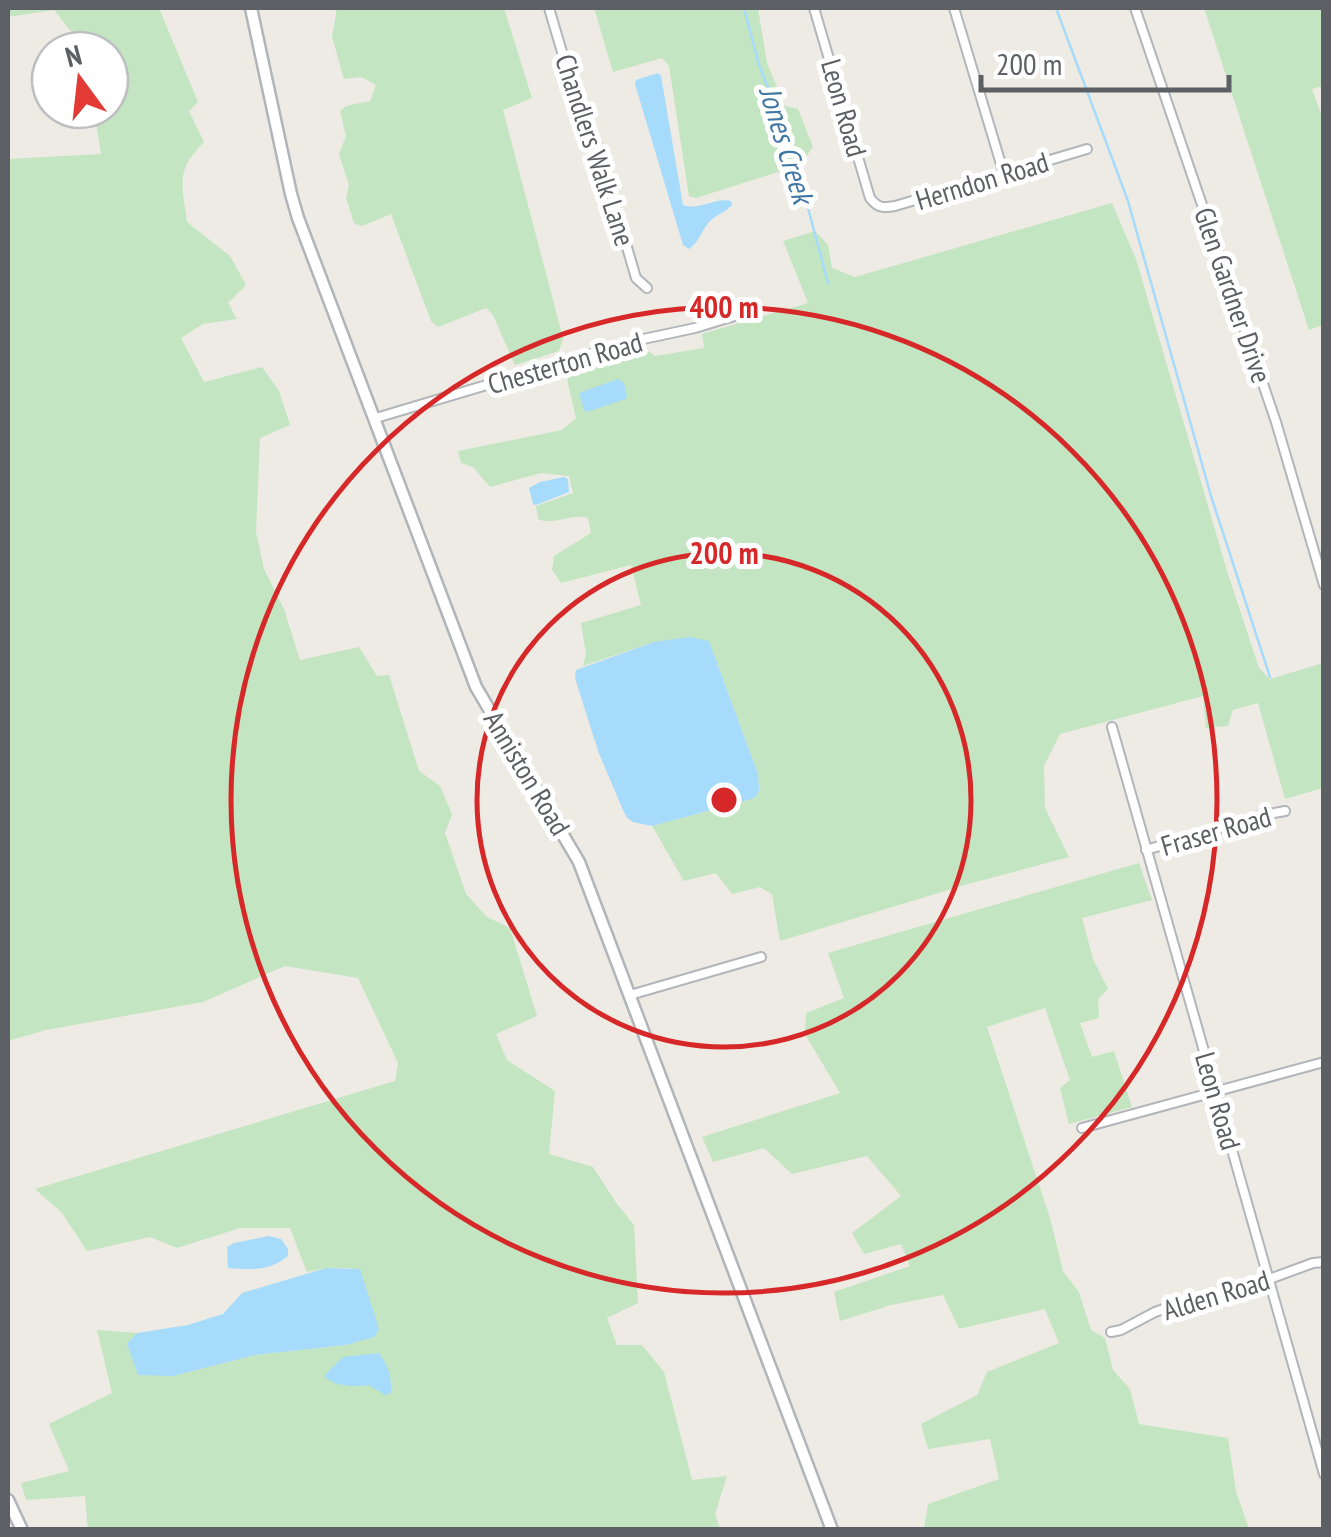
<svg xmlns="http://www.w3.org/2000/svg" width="1331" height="1537" viewBox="0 0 1331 1537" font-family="'PT Sans Narrow',sans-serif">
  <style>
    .green { fill: #c3e5c1 }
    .water { fill: #a6dbfc }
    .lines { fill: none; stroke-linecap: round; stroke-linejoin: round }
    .stream { stroke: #a6dbfc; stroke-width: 2.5 }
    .street-casing { stroke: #b2b5b9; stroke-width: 12 }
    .secondary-casing { stroke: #b1b4b9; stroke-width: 15 }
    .street { stroke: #fff; stroke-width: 8 }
    .secondary { stroke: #fff; stroke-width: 10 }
    .ring { fill: none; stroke: #d62828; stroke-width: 5 }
    .labels { text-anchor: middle; stroke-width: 10; stroke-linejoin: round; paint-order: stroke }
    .street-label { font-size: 28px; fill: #5c6064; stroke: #fff }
    .water-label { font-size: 30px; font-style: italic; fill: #4177a5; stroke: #fff }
    .centre { fill: #d62828; stroke: #fff; stroke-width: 5 }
    .ring-label { font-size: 30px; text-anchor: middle; font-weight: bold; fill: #d62828; stroke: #fff; stroke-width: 10; stroke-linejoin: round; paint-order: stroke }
  </style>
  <rect width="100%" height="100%" fill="#eeebe4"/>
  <g class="green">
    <path d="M8 8H159L198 102 189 111 204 142C175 171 182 184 187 222L230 256 246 285 228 303 237 319 203 324 181 338 204 382 262 367 279 391 290 425 260 438 256 532 264 569 284 609 300 660 359 647 377 676 389 675 419 771 440 786 452 814 445 833 466 894 487 917 510 928 537 1016 496 1034 507 1060 555 1091 549 1154 593 1167 617 1204 634 1225 638 1303 607 1318 617 1345H642L664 1372 692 1480 727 1476 715 1514 720 1529 88 1530 85 1496 26 1500 21 1483 69 1471 49 1424 112 1393 97 1330 137 1333 127 1344 173 1376 255 1355 346 1345 374 1337 351 1268H326L307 1272 290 1228H240L177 1248 150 1237 87 1251 62 1213 35 1189 395 1081 398 1063 358 978 285 966 203 1002 46 1030 8 1041V159L101 154 94 110H110V50H83L82 45 54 10 8 17Z"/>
    <polygon points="337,8 504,8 532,98 503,110 563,338 559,351 515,365 493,315 486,308 438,327 431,321 391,214 362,226 354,223 346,198 349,185 339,154 346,136 340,111 346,106 370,101 376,85 362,77 344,79 332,37"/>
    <polygon points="594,8 758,8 767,63 785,106 798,109 813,147 800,165 696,198 689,196 669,66 662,58 613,72"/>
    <polygon points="1204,8 1323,8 1323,86 1312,89 1323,119 1323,325 1309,330"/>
    <path d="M1112 203 1136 259 1227 571 1259 668 1270 679 1323 663V788L1285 799 1258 703 1233 710 1228 726 1206 728 1203 696 1060 734 1044 766 1045 808 1069 857 968 884 780 941 772 894 760 887 732 894 716 873 684 881 652 826 755 798 759 791 758 774 709 641 654 642 583 666 586 654 581 623 641 605 631 565 561 583 552 570 554 556 591 533 588 518C571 513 554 526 538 519L536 506 573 493 569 476 541 473 490 487 473 467 461 463 458 451 562 430 576 418 568 384 566 368 642 346 655 356 704 348 702 334 808 303 783 241 815 231 828 245 832 268 855 277Z"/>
    <polygon points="1139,863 1152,900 1082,918 1093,959 1108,989 1098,999 1099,1018 1080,1023 1092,1057 1114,1051 1132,1107 1069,1124 1060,1088 1070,1080 1045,1008 987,1027 1050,1218 1063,1271 1079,1292 1091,1330 1105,1338 1113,1370 1130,1389 1139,1424 1228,1438 1236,1491 1249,1529 924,1529 928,1504 999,1479 990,1439 928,1449 921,1424 977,1395 987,1372 1059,1343 1045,1309 959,1329 943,1295 891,1305 840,1321 834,1292 910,1266 901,1244 864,1254 852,1233 901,1196 867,1156 792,1174 764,1148 713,1162 702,1137 840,1093 805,1034 806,1013 844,998 828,953"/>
  </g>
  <g class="water">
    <path d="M658 73 661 76 683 205C700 211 714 197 731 201L732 205C725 213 717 214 710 221 702 229 700 241 689 249L683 245 635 84 636 80Z"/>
    <polygon points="618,379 624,383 627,396 626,399 587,412 584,410 579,393"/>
    <polygon points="564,477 568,479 569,492 536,505 533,504 529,488 540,482"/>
    <polygon points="689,637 709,641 758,774 759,791 755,798 652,826 633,822 627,818 623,810 598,751 575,678 576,670 654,642"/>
    <path d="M269 1236 281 1239 288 1249V1256C270 1271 251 1270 228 1268L227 1247 234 1243Z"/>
    <polygon points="326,1268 360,1269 379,1329 374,1337 346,1345 255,1355 173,1376 138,1375 127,1344 137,1333 188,1325 223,1314 242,1293"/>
    <path d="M379 1353C388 1366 392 1376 391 1393L385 1395 369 1385C355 1387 334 1387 324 1376L343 1357Z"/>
  </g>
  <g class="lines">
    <g class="stream">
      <polyline points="744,8 759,65 793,152 828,283"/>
      <polyline points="1056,8 1128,201 1211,496 1270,677"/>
    </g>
    <defs>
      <g id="street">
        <polyline points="549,8 577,103 597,145 636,278 647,288"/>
        <path d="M814 8 870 198C878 208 882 208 895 206L1087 149"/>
        <polyline points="954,8 1004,174"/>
        <polyline points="1135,8 1276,422 1324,585"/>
        <polyline points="376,418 634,341 695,328 754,310"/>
        <polyline points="1112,727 1324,1474"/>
        <polyline points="1146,850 1263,815 1285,811"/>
        <polyline points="630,995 761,957"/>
        <polyline points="1082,1128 1324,1062"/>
        <polyline points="1111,1332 1121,1330 1155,1312 1184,1302 1226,1295 1313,1263 1324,1262"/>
      </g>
      <g id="secondary">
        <polyline points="251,8 291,194 298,218 476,687 579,862 832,1530"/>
        <polyline points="8,1500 22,1530"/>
      </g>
    </defs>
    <use href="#street" class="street-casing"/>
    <use href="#secondary" class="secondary-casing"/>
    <use href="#street" class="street"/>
    <use href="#secondary" class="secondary"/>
  </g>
  <g class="ring">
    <circle cx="724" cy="800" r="247"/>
    <circle cx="724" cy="800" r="493"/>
  </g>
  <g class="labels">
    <g class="street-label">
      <text transform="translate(844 108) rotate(74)" y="10">Leon Road</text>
      <text transform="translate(595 150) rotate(72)" y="10">Chandlers Walk Lane</text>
      <text transform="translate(982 181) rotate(-17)" y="10">Herndon Road</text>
      <text transform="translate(1233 295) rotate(71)" y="10">Glen Gardner Drive</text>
      <text transform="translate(565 363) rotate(-16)" y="10">Chesterton Road</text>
      <text transform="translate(527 773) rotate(59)" y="10">Anniston Road</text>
      <text transform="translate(1216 831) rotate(-16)" y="10">Fraser Road</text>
      <text transform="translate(1218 1101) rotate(74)" y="10">Leon Road</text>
      <text transform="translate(1216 1295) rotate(-17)" y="10">Alden Road</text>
    </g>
    <g class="water-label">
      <text transform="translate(786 145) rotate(73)" y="10">Jones Creek</text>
    </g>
  </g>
  <circle cx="724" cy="800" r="15" class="centre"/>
  <g class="ring-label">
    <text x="724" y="318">400 m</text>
    <text x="724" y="564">200 m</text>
  </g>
  <rect width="1331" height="1537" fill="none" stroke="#5c6064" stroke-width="20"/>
  <g transform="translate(80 80) rotate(345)"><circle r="48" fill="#ffffff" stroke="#bebfc1" stroke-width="2.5"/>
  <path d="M0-8L18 38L0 25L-18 38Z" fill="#e33a35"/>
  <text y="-15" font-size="28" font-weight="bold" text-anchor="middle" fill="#5c6064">N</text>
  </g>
  <path d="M981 75v15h248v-15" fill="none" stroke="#5c6064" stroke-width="5"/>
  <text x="996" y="75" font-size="30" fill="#5c6064" stroke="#ffffff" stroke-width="8" paint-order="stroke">200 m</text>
</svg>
